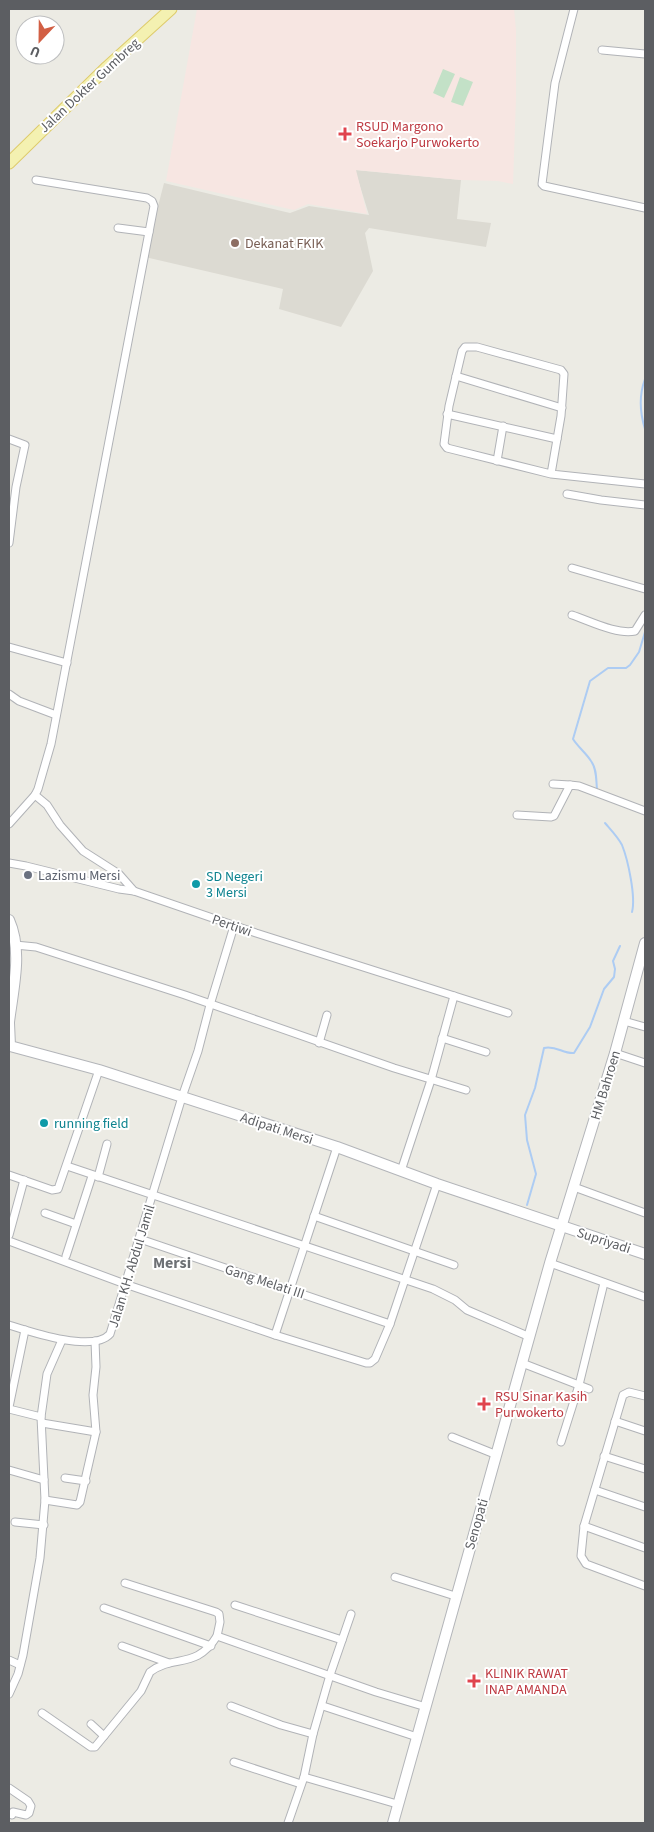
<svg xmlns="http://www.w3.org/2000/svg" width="654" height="1832" viewBox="0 0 654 1832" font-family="'Source Sans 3',sans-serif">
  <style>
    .education { fill: #dcdad2 }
    .medical { fill: #f7e6e2 }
    .green { fill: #c3e1c7 }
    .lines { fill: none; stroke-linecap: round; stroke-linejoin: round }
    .stream { stroke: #adccf3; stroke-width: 2 }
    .street-casing { stroke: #b1b3b7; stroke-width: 9 }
    .secondary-casing { stroke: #b3b5b9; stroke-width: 12 }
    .primary-casing { stroke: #decb6b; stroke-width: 13 }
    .street { stroke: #fff; stroke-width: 7 }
    .secondary { stroke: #fff; stroke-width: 10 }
    .primary { stroke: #f4f1b1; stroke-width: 11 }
    .health-dot { fill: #e0444e; stroke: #fff; stroke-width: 2 }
    .education-dot { fill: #8d6e63; stroke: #fff; stroke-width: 2 }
    .worship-dot { fill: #6b7280; stroke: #fff; stroke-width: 2 }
    .culture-dot { fill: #0f9aa8; stroke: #fff; stroke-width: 2 }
    .labels { text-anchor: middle; stroke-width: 4; stroke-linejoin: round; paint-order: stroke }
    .street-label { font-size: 14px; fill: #5c5e62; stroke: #fff }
    .health-label { font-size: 14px; fill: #be3a42; stroke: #fff; text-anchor: start }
    .education-label { font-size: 14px; fill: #785e54; stroke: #fff; text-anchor: start }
    .worship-label { font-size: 14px; fill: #5b616d; stroke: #fff; text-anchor: start }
    .culture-label { font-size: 14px; fill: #0d838f; stroke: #fff; text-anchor: start }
    .quarter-label { font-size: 16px; font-weight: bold; fill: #6d7074; stroke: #fff }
  </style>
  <rect width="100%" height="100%" fill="#ecebe4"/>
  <polygon class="education" points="355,170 461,180 457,219 491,223 486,247 369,228 365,233 373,271 341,327 279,309 283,289 145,257 164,183 290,213 309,206 369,215"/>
  <polygon class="medical" points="197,9 514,9 516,30 516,98 513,184 498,181 461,180 356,170 367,214 308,204 294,210 166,181"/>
  <g class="green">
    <polygon points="443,69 455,74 444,98 433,93"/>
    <polygon points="460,77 473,82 463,106 451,102"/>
  </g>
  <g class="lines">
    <g class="stream">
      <path d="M645 379C639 395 640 413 645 429"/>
      <path d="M597 789C596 780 597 769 591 761 586 753 578 747 573 739L590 681 608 668H626L630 665 639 652 645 632"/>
      <path d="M605 823C611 830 618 837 622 845 628 860 636 897 632 912"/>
      <path d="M527 1205 536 1174 527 1140 525 1115 535 1088 544 1048C556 1045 563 1054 574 1053L590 1027 604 989 614 977 615 969 613 961 620 946"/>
    </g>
    <defs>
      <g id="street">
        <polyline points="574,9 555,83 542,184 544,186 645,208"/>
        <polyline points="602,50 645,54"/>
        <polyline points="118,228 149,232"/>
        <polyline points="456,376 562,408"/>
        <polyline points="447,414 557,439"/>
        <polyline points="9,439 25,445 16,487 9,543"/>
        <polyline points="497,461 503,426"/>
        <polyline points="551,474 561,416 564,374 561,370 550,367 477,347 465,347 462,351 449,406 444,444 447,448 551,474 645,484"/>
        <polyline points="567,494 601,500 645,505"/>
        <polyline points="572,568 645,589"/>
        <path d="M572 615C590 621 617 635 635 631L645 615"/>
        <polyline points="9,647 67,663"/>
        <polyline points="9,694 19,701 56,715"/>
        <polyline points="553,784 570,785"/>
        <polyline points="35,795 47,805 60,825 83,851 119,874 134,891"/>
        <polyline points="517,815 551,817 554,816 570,785 579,786 645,811"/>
        <polyline points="9,824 35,795 38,789 51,744 154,206 152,201 147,198 36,180"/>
        <polyline points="9,863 26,866 119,889 134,891 256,933 508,1013"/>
        <polyline points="15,945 36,947 185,995 394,1068 466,1090"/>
        <polyline points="624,1021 645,1027"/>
        <polyline points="442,1038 486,1052"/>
        <polyline points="319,1043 327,1015"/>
        <polyline points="615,1053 645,1063"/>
        <polyline points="67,1166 433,1289 455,1300 467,1310 530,1337"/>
        <polyline points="401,1171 431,1080 454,996"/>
        <polyline points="9,1175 52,1190 58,1189 99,1070"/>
        <polyline points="98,1177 107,1144"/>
        <polyline points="574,1187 645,1213"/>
        <polyline points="45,1213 76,1224"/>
        <polyline points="314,1216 454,1265"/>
        <polyline points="9,1235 24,1180"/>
        <polyline points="140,1239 390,1324"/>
        <polyline points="9,1241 125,1284 275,1335 366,1363 370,1363 375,1359 390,1324 437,1184"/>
        <polyline points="66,1256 92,1176"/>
        <polyline points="550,1263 645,1297"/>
        <path d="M9 1325C31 1332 93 1353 110 1334L182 1097 198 1051 210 1005 234 926"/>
        <polyline points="275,1335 337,1147"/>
        <polyline points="522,1363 589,1389"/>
        <polyline points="645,1396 629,1392 623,1395 584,1526 581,1556 586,1564 645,1586"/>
        <polyline points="9,1407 25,1330"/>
        <polyline points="9,1409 41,1417"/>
        <polyline points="615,1421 645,1431"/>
        <polyline points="42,1423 96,1432"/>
        <polyline points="452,1437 497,1455"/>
        <polyline points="561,1442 579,1385 604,1283"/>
        <polyline points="604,1456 645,1469"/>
        <polyline points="9,1470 44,1480"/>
        <polyline points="65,1478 86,1481"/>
        <polyline points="595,1490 645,1507"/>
        <polyline points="45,1500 77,1505 80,1502 96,1432 93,1395 96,1367 95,1341"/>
        <polyline points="15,1522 44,1525"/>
        <polyline points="584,1526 645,1548"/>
        <polyline points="395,1577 455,1596"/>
        <polyline points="125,1583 216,1612 219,1614 220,1622 217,1636"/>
        <polyline points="235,1605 342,1640"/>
        <polyline points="104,1608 211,1646"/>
        <polyline points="122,1646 169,1663"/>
        <polyline points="9,1660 20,1665"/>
        <polyline points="9,1694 18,1674 23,1655 40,1558 45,1500 41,1417 47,1374 62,1340"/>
        <polyline points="231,1706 281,1725 313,1734"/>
        <polyline points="323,1706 417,1737"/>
        <path d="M42 1713 91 1747H95L141 1691 150 1672C174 1654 196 1670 217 1636L376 1692 426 1707"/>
        <polyline points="91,1724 104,1736"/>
        <polyline points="234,1762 301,1784"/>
        <polyline points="304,1777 397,1804"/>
        <polyline points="9,1788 28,1801 31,1806 29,1813 26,1815 13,1812 12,1815"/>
        <polyline points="288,1823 304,1777 313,1734 330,1675 351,1614"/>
      </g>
      <g id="secondary">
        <path d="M9 920C23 951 13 989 9 1022"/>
        <polyline points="9,1023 10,1046 99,1070 337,1147 437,1184 645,1254"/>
        <polyline points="393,1823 550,1263 615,1053 645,943"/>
      </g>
      <polyline id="primary" points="9,163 107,67 171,9"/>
    </defs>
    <use href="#street" class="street-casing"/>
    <use href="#secondary" class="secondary-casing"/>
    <use href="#primary" class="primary-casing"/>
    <use href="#street" class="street"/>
    <use href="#secondary" class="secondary"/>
    <use href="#primary" class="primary"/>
  </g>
  <g class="health-dot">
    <path d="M342.5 126.5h5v5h5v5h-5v5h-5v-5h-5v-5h5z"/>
    <path d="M481.5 1396.5h5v5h5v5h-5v5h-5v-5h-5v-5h5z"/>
    <path d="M471.5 1673.5h5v5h5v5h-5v5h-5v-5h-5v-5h5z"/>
  </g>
  <circle class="education-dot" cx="235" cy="243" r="5"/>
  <circle class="worship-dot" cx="28" cy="875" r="5"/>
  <g class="culture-dot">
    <circle cx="196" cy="884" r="5"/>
    <circle cx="44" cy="1123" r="5"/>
  </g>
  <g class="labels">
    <g class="street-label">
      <text transform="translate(89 85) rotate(-43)" y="5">Jalan Dokter Gumbreg</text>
      <text transform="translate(232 925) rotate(19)" y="5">Pertiwi</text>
      <text transform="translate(605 1085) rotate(-73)" y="5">HM Bahroen</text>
      <text transform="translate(277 1128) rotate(18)" y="5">Adipati Mersi</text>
      <text transform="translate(604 1240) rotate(18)" y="5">Supriyadi</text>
      <text transform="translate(131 1266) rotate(-73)" y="5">Jalan KH. Abdul Jamil</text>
      <text transform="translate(265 1281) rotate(18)" y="5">Gang Melati III</text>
      <text transform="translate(476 1524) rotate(-74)" y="5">Senopati</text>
    </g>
    <g class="health-label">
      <text x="356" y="131">RSUD Margono<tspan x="356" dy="16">Soekarjo Purwokerto</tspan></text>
      <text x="495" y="1401">RSU Sinar Kasih<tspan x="495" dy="16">Purwokerto</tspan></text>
      <text x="485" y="1678">KLINIK RAWAT<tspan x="485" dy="16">INAP AMANDA</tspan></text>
    </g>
    <g class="education-label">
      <text x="245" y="248">Dekanat FKIK</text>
    </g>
    <g class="worship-label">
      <text x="38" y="880">Lazismu Mersi</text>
    </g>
    <g class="culture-label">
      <text x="206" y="881">SD Negeri<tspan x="206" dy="16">3 Mersi</tspan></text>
      <text x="54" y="1128">running field</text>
    </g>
    <g class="quarter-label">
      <text x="172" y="1268">Mersi</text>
    </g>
  </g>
  <rect width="654" height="1832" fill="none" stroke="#5c5e62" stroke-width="20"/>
  <g transform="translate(40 40) rotate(202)"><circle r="24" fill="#ffffff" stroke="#bebfc0"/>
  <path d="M0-4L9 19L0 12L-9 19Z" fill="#d25f44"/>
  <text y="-8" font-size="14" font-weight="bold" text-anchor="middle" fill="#5c5e62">U</text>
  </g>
</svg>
